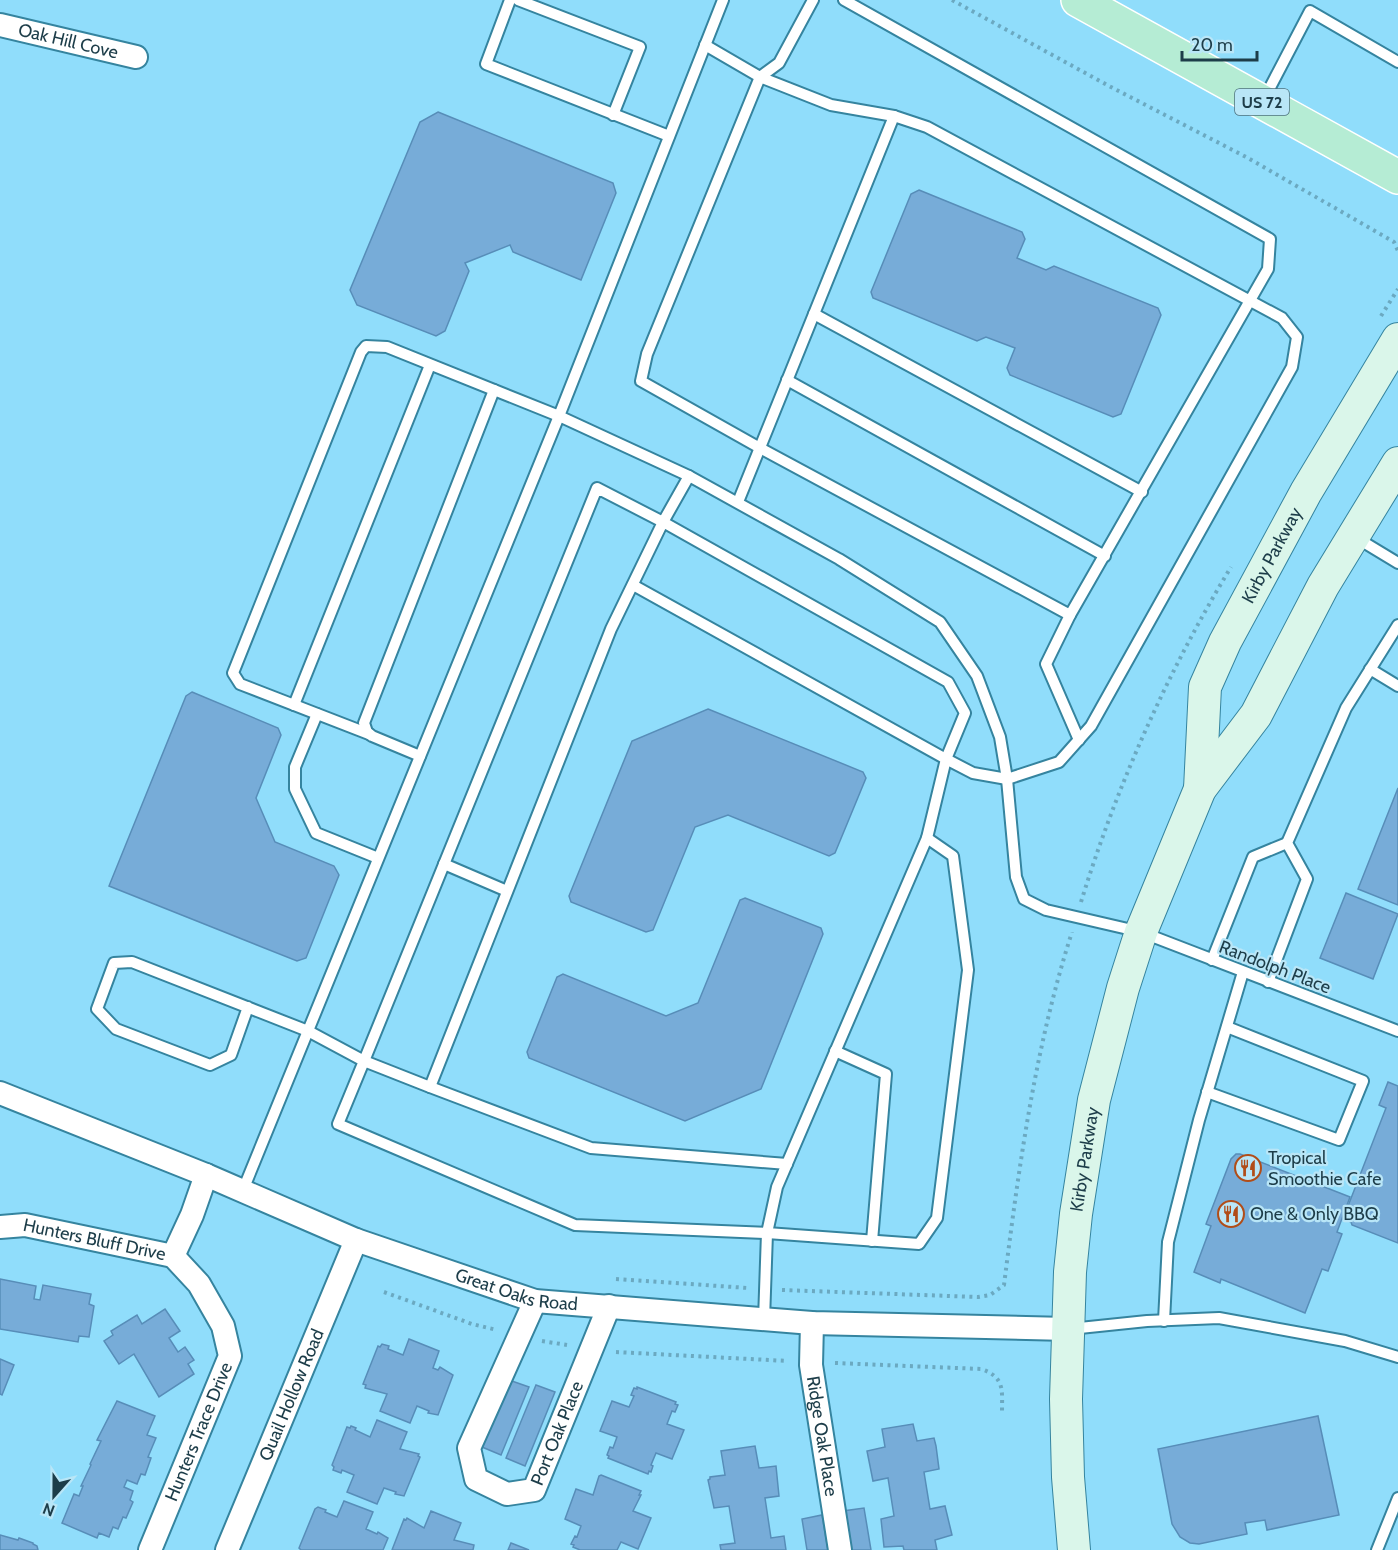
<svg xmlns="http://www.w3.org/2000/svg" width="1398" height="1550" viewBox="0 0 1398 1550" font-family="Cabin,sans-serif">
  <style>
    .building { fill: #77acd8; stroke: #578db8; stroke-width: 1.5 }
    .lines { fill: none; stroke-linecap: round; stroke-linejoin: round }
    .service-casing { stroke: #35849f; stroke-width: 14 }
    .minor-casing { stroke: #35849f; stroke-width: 26 }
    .secondary-casing { stroke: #35849f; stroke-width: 34 }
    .primary-casing { stroke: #fff; stroke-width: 36 }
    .path { stroke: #6ba9c1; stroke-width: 4; stroke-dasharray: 3 4.5; stroke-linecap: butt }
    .service { stroke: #fff; stroke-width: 10 }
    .minor { stroke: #fff; stroke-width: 22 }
    .secondary { stroke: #daf6ea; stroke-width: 32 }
    .primary { stroke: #b5ecd4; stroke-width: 33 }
    .labels { text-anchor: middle; stroke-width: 4.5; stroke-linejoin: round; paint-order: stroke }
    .shield { fill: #b9e6f7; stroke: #4c707d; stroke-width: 1.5 }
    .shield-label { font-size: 16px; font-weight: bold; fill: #1d3d49 }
    .street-label { font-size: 18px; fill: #1d3d49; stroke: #b9e6f7 }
    .poi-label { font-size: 18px; fill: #1d3d49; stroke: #b9e6f7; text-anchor: start }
  </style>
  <rect width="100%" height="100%" fill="#90ddfb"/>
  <g class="building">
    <polygon points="438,112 613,183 616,193 581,280 513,252 510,245 465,263 469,271 445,331 436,336 357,305 350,290 420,122"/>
    <polygon points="919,190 1022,232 1025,239 1017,258 1046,270 1054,266 1158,308 1161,315 1121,414 1113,417 1010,375 1007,368 1015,348 986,337 977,341 873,298 871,292 911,194"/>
    <polygon points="192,692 278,728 281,735 256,798 275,842 334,866 339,875 306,958 297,961 109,886 186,696"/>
    <polygon points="708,709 863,772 866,778 835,853 829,856 728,815 695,827 653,930 646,932 571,902 569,896 632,741"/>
    <polygon points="1398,788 1398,905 1358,889"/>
    <polygon points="1346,893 1398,914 1373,979 1320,958"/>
    <polygon points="745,898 821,928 823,934 761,1089 685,1121 529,1058 527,1052 557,977 563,974 666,1016 698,1003 740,900"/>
    <polygon points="1388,1082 1398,1086 1398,1243 1352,1225 1351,1222 1343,1219 1386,1108 1379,1105"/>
    <polygon points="1236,1154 1240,1154 1350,1197 1337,1232 1342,1234 1328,1271 1322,1269 1305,1313 1221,1279 1220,1283 1194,1272 1211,1226 1206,1224 1231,1159"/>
    <polygon points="0,1279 36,1286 34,1299 40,1300 43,1285 91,1294 89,1304 94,1306 89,1337 79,1336 78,1342 0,1329"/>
    <polygon points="165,1309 180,1331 169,1338 178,1352 185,1347 194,1360 188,1364 194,1374 159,1397 134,1354 119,1364 104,1341 113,1335 111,1331 137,1315 142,1324"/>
    <polygon points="409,1339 439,1351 433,1368 438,1370 440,1367 453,1375 438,1415 428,1413 429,1411 417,1406 410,1423 380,1411 387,1394 365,1388 366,1385 363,1384 378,1346 380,1347 382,1344 389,1346 388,1349 403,1355"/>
    <polygon points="0,1359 14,1365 2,1395 0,1394"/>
    <polygon points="509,1380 529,1387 501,1455 482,1447"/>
    <polygon points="536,1385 555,1392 525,1466 506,1458"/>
    <polygon points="637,1387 676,1402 675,1404 678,1405 675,1412 672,1411 667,1424 684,1430 672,1459 656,1453 651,1465 653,1466 651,1472 649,1471 648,1474 608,1458 609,1456 607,1455 610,1447 613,1448 617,1437 600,1431 612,1401 629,1407 634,1396 631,1395 634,1388 637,1389"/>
    <polygon points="117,1401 155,1416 147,1435 156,1438 148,1457 151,1458 145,1475 141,1474 137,1484 127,1480 124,1487 133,1491 130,1500 133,1502 126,1518 123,1517 118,1529 113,1527 109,1537 99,1533 97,1538 62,1523 74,1494 79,1496 83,1486 81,1486 91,1465 90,1464 101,1441 97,1440"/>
    <polygon points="1318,1416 1339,1515 1267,1530 1265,1520 1245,1523 1247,1534 1199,1544 1190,1543 1180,1537 1172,1524 1158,1449"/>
    <polygon points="377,1420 407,1432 400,1449 419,1454 418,1456 420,1457 404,1496 395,1494 396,1492 384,1488 377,1504 347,1492 354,1475 342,1470 341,1473 333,1470 334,1467 332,1465 347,1427 350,1428 351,1426 356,1428 355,1430 370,1437"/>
    <polygon points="913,1424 917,1441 934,1438 936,1446 939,1469 924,1472 930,1509 945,1506 952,1535 935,1540 937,1550 904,1550 903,1546 884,1547 881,1519 894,1516 888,1478 873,1481 867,1451 885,1447 882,1429"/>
    <polygon points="755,1446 759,1468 776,1466 779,1496 765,1498 771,1538 784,1536 786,1550 721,1550 720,1545 735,1543 729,1506 714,1508 708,1480 710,1479 710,1477 725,1475 721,1451"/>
    <polygon points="601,1475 641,1491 639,1495 641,1495 633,1511 651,1518 638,1549 621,1542 617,1550 580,1550 573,1547 574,1545 571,1544 575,1536 577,1537 581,1526 565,1519 576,1489 593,1495 599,1476"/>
    <polygon points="344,1501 373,1512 366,1529 377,1534 378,1532 388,1538 383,1550 301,1550 299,1548 315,1509 318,1507 326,1510 325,1512 337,1517"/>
    <polygon points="864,1508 871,1550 849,1550 843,1511"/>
    <polygon points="431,1511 461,1523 454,1540 474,1545 473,1550 392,1550 404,1519 406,1520 407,1518 424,1528"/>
    <polygon points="822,1515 828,1550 807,1550 802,1519"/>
    <polygon points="0,1535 18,1540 19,1538 33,1543 33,1544 37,1546 38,1550 0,1550"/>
    <polygon points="511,1543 529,1550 508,1550"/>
  </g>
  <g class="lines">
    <defs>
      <g id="service">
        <polyline points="510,0 486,64 669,136"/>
        <polyline points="518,0 640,47 613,115"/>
        <polyline points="813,0 779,63 760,77 647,354 641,381 760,448 1070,615 1046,664 1079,740"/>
        <polyline points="844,0 1270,239 1268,269 1070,615"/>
        <polyline points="1264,99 1310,11 1398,62"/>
        <polyline points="814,314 1142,492"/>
        <polyline points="787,380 1105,556"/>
        <polyline points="738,502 894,116"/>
        <polyline points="1355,537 1398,563"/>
        <polyline points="633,585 946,759 973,773 1007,779 1059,762 1091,726 1292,367 1297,337 1282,318 927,127 894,116 831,105 760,77 705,45"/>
        <polyline points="1370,669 1398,686"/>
        <polyline points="294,705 430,365"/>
        <polyline points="317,714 295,767 295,789 316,833 378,858"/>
        <polyline points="369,734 240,684 233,673 361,352 366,346 387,347 559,416 689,476 839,559 940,622 977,676 1000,737 1007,779 1016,877 1024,899 1046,910 1141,932 1398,1031"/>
        <polyline points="420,756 372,736 367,732 364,723 494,390"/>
        <polyline points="444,864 507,891"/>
        <polyline points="1212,960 1253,857 1287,843"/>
        <polyline points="1268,982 1307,879 1287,843 1346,708 1398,625"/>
        <polyline points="248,1007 231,1055 210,1065 116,1029 97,1009 114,963 132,962 308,1031 364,1061 597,488 663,522 948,682 965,713 946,759 927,838 953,856 968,970 937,1218 919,1244 767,1233 575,1225 338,1124 364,1061 430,1087 611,629 663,522 689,476"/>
        <polyline points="835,1051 886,1074 872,1241"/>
        <polyline points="430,1087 591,1148 787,1164"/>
        <polyline points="1207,1092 1339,1140 1363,1081 1227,1027"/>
        <polyline points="243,1190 559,416 723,0"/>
        <polyline points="764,1320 767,1233 777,1187 927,838"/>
        <polyline points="1164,1321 1168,1242 1199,1120 1243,972"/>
        <polyline points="1070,1329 1147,1321 1219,1318 1345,1341 1398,1357"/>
        <polyline points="1377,1550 1398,1498"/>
      </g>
      <g id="minor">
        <path id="s1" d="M0 25 136 57"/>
        <path id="s2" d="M0 1093 206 1175 356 1240 535 1301 812 1323 1067 1329"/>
        <path id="s3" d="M0 1227 25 1225 173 1256"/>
        <polyline points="173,1256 192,1215 206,1175"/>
        <path id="s4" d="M535 1301 469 1448 476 1479 507 1494 534 1490 609 1306"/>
        <path id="s5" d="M812 1323 811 1365 840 1550"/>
        <path id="s6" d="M150 1550 230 1356 223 1326 199 1284 173 1256"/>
        <path id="s7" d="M227 1550 356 1240"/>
      </g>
      <g id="secondary">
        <path id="s8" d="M1200 789 1205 687 1225 642 1306 492 1398 339"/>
        <path id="s9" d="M1074 1550 1068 1477 1066 1399 1070 1272 1076 1214 1094 1100 1123 988 1141 932 1200 789 1256 715 1323 586 1398 463"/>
      </g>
      <polyline id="primary" points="1078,0 1398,177"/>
    </defs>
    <use href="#service" class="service-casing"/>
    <use href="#minor" class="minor-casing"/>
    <use href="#secondary" class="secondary-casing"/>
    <use href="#primary" class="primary-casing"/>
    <g class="path">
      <polyline points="952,0 1109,86 1248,158 1394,242 1398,251"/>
      <polyline points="1381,316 1398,289"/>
      <path d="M1081 902C1117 785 1168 671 1231 567"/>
      <polyline points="616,1279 748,1288"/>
      <path d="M782 1290 978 1297 990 1295 1004 1285C1019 1166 1035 1047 1072 932"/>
      <polyline points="384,1292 472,1324 497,1330"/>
      <polyline points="542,1341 567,1345"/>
      <polyline points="616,1352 788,1361"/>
      <path d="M835 1363 981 1369C1005 1377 1002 1390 1002 1412"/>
    </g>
    <use href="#service" class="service"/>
    <use href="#minor" class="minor"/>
    <use href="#secondary" class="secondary"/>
    <use href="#primary" class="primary"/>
  </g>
  <defs>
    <symbol id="restaurant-ring" viewBox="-11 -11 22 22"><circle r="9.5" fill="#b9e6f7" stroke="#b14d18" stroke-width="1.5"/><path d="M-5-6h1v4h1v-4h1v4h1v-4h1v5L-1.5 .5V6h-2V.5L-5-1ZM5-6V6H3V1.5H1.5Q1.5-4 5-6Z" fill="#b14d18"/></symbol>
  </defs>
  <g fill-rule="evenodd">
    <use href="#restaurant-ring" x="1233" y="1153" width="30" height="30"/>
    <use href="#restaurant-ring" x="1216" y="1199" width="30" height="30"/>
  </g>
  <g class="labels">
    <rect class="shield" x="1235" y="89" width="54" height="26" rx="4.5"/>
    <g class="shield-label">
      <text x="1262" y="108">US 72</text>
    </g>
    <g class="street-label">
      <text dy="6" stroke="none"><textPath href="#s1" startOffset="70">Oak Hill Cove</textPath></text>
      <text dy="6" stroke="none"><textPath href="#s8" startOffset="250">Kirby Parkway</textPath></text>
      <text transform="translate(1275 967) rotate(21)" y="6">Randolph Place</text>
      <text dy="6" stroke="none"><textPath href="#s9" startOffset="392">Kirby Parkway</textPath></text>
      <text dy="6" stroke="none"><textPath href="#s3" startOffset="96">Hunters Bluff Drive</textPath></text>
      <text dy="6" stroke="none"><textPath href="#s2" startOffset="554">Great Oaks Road</textPath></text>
      <text dy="6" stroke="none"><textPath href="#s7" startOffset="168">Quail Hollow Road</textPath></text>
      <text dy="6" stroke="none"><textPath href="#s6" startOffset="128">Hunters Trace Drive</textPath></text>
      <text dy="6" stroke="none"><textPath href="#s4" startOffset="316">Port Oak Place</textPath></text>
      <text dy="6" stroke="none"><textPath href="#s5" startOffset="114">Ridge Oak Place</textPath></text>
    </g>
    <g class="poi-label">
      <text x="1268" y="1164">Tropical<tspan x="1268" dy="21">Smoothie Cafe</tspan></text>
      <text x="1250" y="1220">One &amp; Only BBQ</text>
    </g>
  </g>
  <g transform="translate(54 1496) rotate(201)" stroke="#b9e6f7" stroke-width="4.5" paint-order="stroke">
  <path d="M0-4.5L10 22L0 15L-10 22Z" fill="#1d3d49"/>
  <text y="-9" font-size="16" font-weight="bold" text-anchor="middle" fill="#1d3d49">N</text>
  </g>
  <path d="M1182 51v9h75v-9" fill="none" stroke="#1d3d49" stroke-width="3"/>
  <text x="1191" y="51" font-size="18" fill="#1d3d49" stroke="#b9e6f7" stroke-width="4.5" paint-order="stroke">20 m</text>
</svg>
